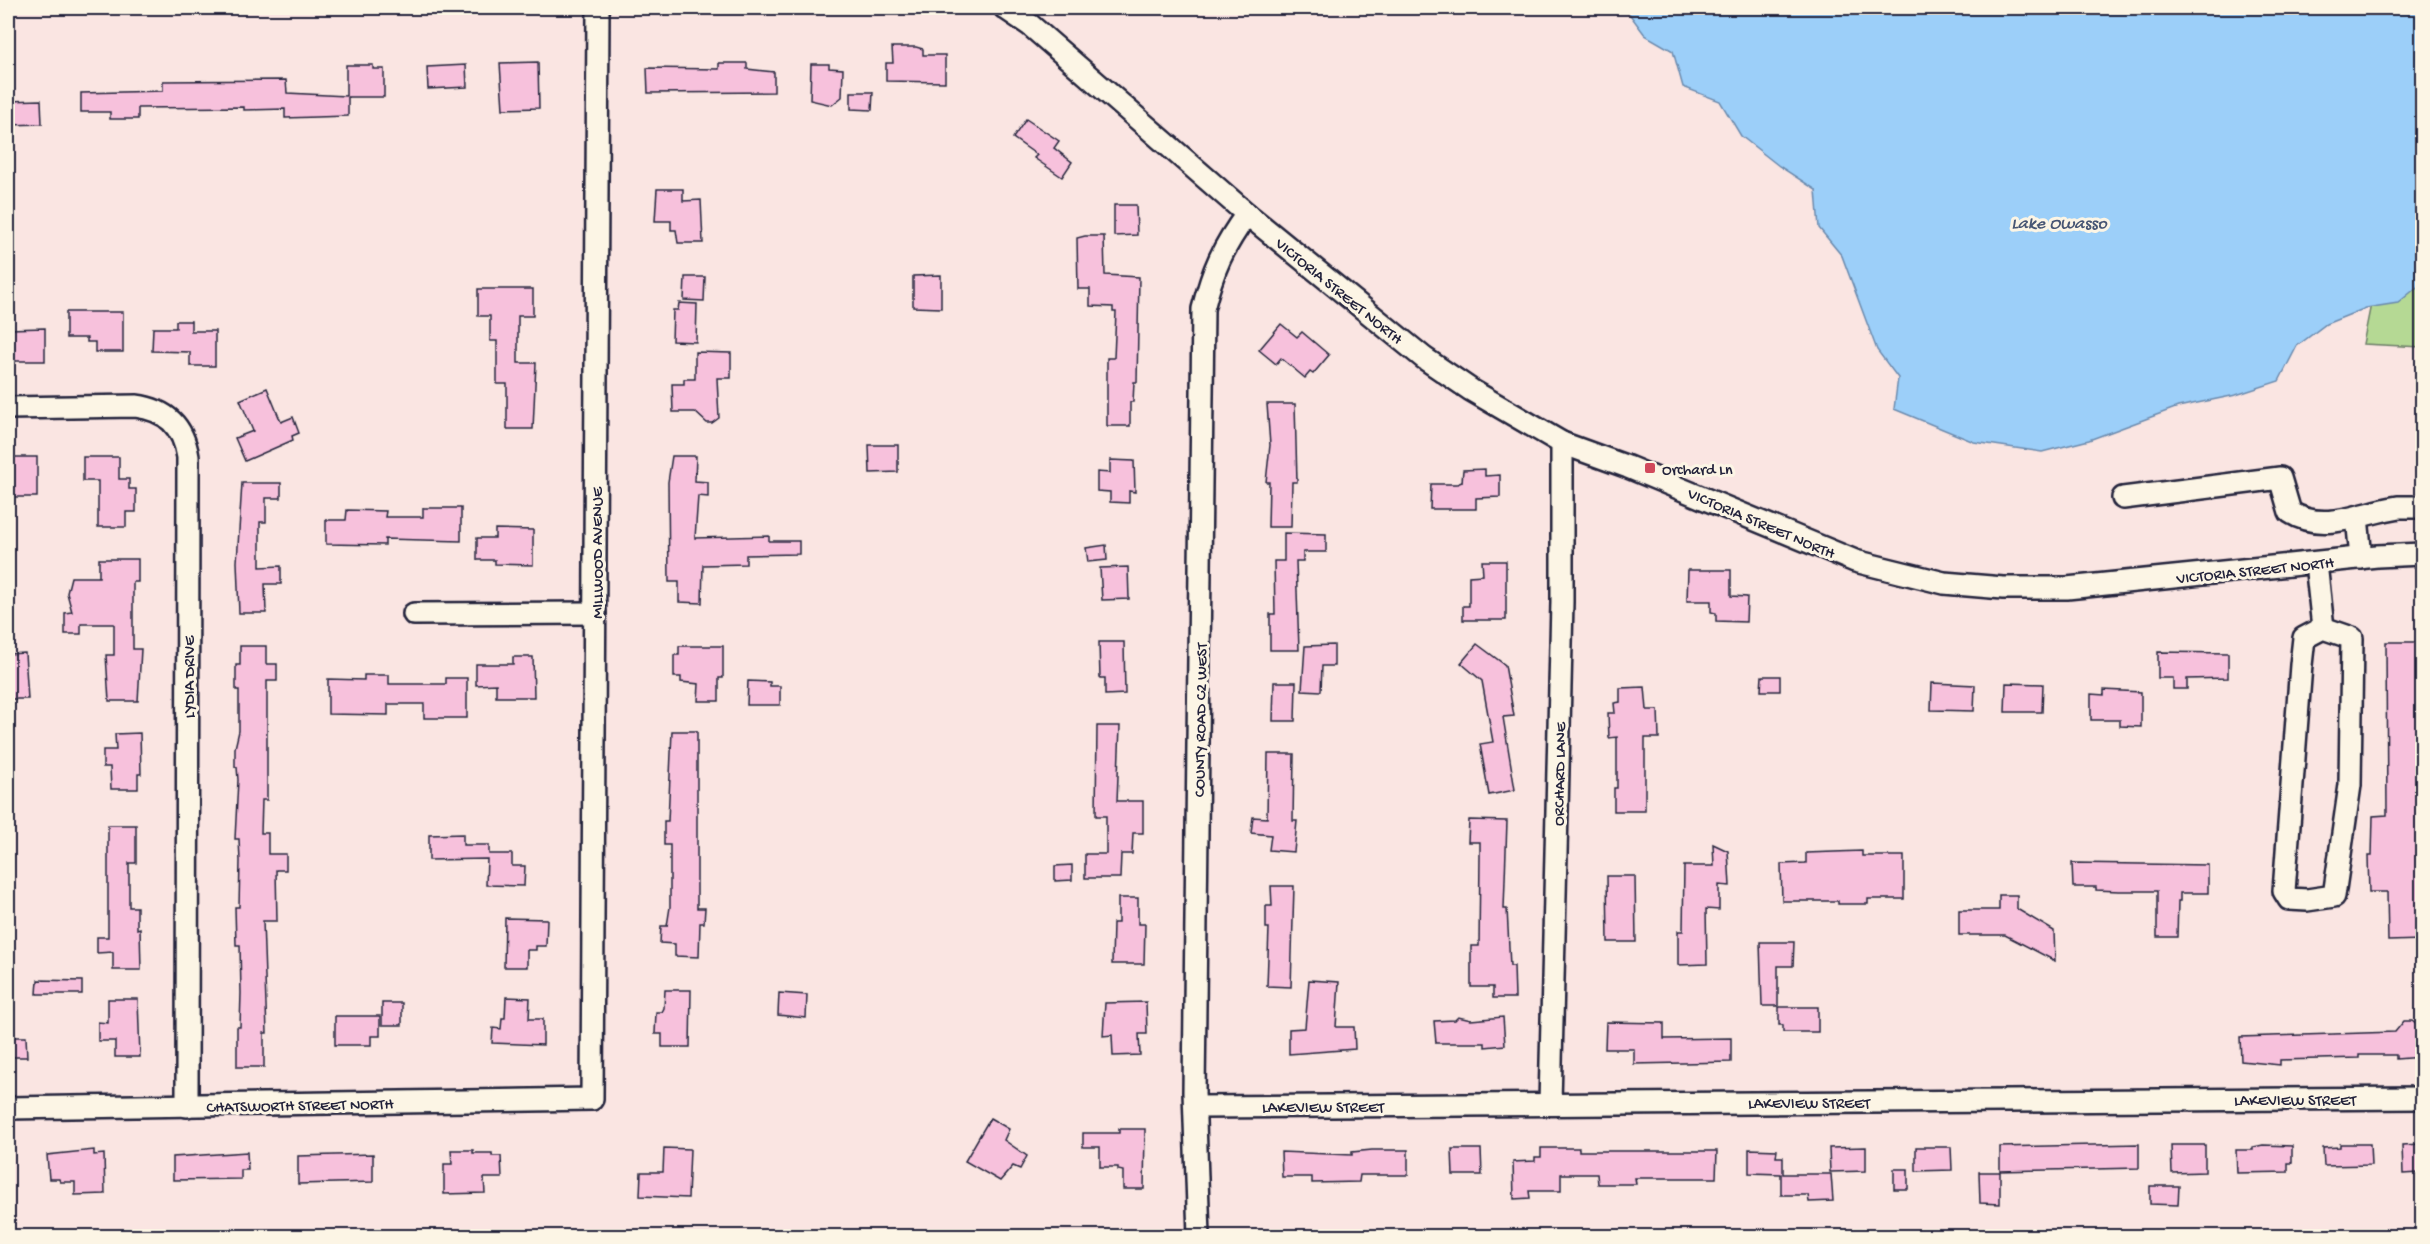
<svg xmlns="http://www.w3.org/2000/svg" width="2430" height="1244" viewBox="0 0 2430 1244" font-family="'Gochi Hand',sans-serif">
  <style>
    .green { fill: #b5d994; stroke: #6c7e68; stroke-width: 1.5 }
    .water { fill: #9ccff9; stroke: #6b8aad; stroke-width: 1.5 }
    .building { fill: #f7c1dc; stroke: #22223b; stroke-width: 1.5 }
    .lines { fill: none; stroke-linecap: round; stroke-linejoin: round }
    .minor-casing { stroke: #22223b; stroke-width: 26 }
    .minor { stroke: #fcf5e5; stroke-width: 21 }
    .poi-dot { fill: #d1495b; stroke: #fcf5e5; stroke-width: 2 }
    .labels { text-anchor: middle; stroke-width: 6; stroke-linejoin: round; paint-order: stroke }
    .street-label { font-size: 16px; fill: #22223b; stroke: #fcf5e5 }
    .poi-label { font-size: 16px; fill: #22223b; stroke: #fcf5e5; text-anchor: start }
    .water-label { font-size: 18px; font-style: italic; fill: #475674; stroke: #fcf5e5 }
  </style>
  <rect width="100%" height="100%" fill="#fae5e2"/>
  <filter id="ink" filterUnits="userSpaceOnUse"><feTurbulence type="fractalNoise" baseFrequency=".0167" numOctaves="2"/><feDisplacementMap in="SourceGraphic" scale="12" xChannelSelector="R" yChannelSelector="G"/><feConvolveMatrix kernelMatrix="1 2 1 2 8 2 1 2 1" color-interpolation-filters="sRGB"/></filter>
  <g filter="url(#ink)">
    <polygon class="green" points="2422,49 2422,347 2363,344"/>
    <polygon class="water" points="1625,8 2422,8 2422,283 2398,303 2366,308 2326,324 2297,346 2279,381 2236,395 2178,407 2089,440 2042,452 1974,442 1894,409 1898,378 1877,350 1842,256 1819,228 1816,190 1779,166 1741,136 1720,101 1683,87 1673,51 1645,35"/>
    <g class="building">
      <polygon points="892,47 916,47 923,49 923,55 945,55 945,82 886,81 886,63 893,63"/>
      <polygon points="538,62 539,108 503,109 500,63"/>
      <polygon points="719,63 747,63 747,69 774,72 774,92 648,93 647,68 719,69"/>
      <polygon points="811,64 829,64 829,68 843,69 842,97 832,105 810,100"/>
      <polygon points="346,65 373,65 373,69 384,69 384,97 348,97 348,116 285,118 285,109 244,110 244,107 138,108 138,119 110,119 110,112 81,112 81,93 163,91 163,81 286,80 287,93 346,96"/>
      <polygon points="466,65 467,87 428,89 427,67"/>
      <polygon points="851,92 873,92 872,110 851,109"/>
      <polygon points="41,100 42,124 8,125 8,101"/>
      <polygon points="1026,119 1059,141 1054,148 1072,162 1062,177 1034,158 1037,155 1013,138"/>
      <polygon points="657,189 683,189 683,201 701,200 703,243 678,243 676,230 671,230 671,221 655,221"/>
      <polygon points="1114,205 1136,205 1137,235 1114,236"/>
      <polygon points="1085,236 1104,236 1105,275 1139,277 1137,382 1134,382 1133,402 1130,402 1130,426 1107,426 1107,358 1114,358 1116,312 1113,312 1113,307 1090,306 1090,289 1078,289 1077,238"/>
      <polygon points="941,275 941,308 913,307 913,276"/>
      <polygon points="685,277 705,277 704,301 684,300"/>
      <polygon points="478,289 533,289 533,316 518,316 518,363 536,363 533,429 507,429 507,384 497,384 497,341 490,341 490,316 478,316"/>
      <polygon points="679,303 697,304 696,342 672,341 673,310 678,310"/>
      <polygon points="66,312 123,312 123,352 95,352 95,342 87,342 87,338 66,338"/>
      <polygon points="176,321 191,321 191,331 215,331 215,366 190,366 190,352 152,351 153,328 176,328"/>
      <polygon points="1281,324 1297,337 1302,332 1329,355 1313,374 1310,372 1305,378 1281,358 1276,364 1259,350"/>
      <polygon points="45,328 45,361 8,361 8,329"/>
      <polygon points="695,352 731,353 731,378 717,378 719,418 712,423 707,423 695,412 673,412 672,384 684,384 684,379 695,379"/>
      <polygon points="267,388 281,422 293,417 299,433 292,436 293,440 245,461 235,438 253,431 240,400"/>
      <polygon points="1267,404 1295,404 1297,482 1292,482 1291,527 1268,527 1269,482 1266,482 1270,445"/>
      <polygon points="869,445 898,445 898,472 870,473"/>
      <polygon points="672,456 696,456 695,481 708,482 708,497 698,496 695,538 769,536 769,541 799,541 799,554 746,555 746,564 703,565 702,603 679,602 679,582 669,582 668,482"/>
      <polygon points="8,457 37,457 37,497 10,497"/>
      <polygon points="83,457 119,457 119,479 129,479 129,489 136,489 136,512 126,512 126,527 98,527 98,481 83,481"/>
      <polygon points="1110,460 1134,461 1135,492 1129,491 1129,503 1110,502 1110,492 1097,491 1097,472 1110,473"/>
      <polygon points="1485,469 1485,476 1500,475 1500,497 1476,498 1476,509 1430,509 1431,484 1457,484 1462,482 1463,470"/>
      <polygon points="242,483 281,483 281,498 266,498 266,522 260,522 260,567 281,566 281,584 265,584 266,613 239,613 237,562"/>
      <polygon points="423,508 461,508 461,541 385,539 385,545 326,544 326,520 346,520 347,510 386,511 385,517 423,517"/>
      <polygon points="495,529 533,530 533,565 495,564 495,560 477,560 477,538 495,538"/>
      <polygon points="1284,533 1326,534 1326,552 1303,552 1303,561 1296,561 1299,650 1270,650 1270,614 1275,614 1274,561 1284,561"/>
      <polygon points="1106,545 1107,560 1088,562 1086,548"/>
      <polygon points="99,559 138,559 138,582 133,582 133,649 141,649 138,701 109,701 106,655 114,655 114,624 81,624 81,634 65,634 65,613 72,612 67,593 71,577 99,577"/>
      <polygon points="1482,561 1506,561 1506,620 1463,620 1463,606 1469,606 1469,576 1483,575"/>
      <polygon points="1128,567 1129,599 1102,600 1100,568"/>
      <polygon points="1688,570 1731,570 1731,596 1747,597 1746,622 1716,621 1716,613 1711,612 1711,601 1687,601"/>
      <polygon points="1099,642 1124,642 1125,694 1105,695 1105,678 1100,678"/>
      <polygon points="2386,642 2422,642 2422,940 2388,941 2387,892 2369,892 2368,856 2372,856 2373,816 2387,815"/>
      <polygon points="1477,644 1505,665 1514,716 1503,717 1515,790 1489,795 1480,744 1493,742 1482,681 1461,663"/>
      <polygon points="1334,645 1334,666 1322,666 1321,691 1302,690 1305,646"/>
      <polygon points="240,646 266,646 266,664 277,664 277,681 267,681 267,800 262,800 261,833 268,833 268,854 286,854 286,870 276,870 277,921 263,921 267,1033 264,1033 264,1067 237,1067 237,1027 240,1027 241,993 240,945 236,945 235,907 239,907 240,861 239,839 235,839 238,780 237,767 235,767 235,748 239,731 239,690 236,690 236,665 240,665"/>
      <polygon points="679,646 723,646 723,678 719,678 719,701 698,701 699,684 681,682 681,677 674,677 674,655 679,655"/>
      <polygon points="2158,652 2228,653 2228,678 2187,679 2187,689 2173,689 2173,678 2158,678"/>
      <polygon points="25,653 28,699 8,699 8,654"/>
      <polygon points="513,657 533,657 534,697 496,697 496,684 476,685 476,664 513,664"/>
      <polygon points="364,675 389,675 389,684 446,684 446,678 467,678 467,718 424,718 424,704 388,704 388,715 328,714 328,679 364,680"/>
      <polygon points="1762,676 1780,676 1780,691 1761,691"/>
      <polygon points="748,681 770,682 770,686 780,686 780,705 747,705"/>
      <polygon points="1274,682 1296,682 1295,721 1273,721"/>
      <polygon points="1932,683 1975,685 1974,711 1931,710"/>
      <polygon points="2006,683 2043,684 2042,712 2005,712"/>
      <polygon points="1645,687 1647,710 1658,710 1659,738 1645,738 1645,811 1614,811 1614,788 1617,788 1617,737 1609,738 1608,713 1615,713 1614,703 1620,702 1620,688"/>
      <polygon points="2104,690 2141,692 2141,727 2120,726 2120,720 2091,720 2091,694 2104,695"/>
      <polygon points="1097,726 1120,726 1117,801 1143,801 1143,833 1133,833 1132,854 1121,854 1120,878 1085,878 1085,854 1106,854 1106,816 1096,816"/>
      <polygon points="672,731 697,731 697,908 705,908 704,923 700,923 699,957 675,956 675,944 660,943 661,926 667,926 670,907 670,845 664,845 664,821 668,821"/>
      <polygon points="140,733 141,774 138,774 138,789 111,789 110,767 103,767 103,750 116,750 115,734"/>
      <polygon points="1268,754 1294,754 1293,821 1297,821 1294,852 1269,850 1271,835 1251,833 1253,817 1267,818"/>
      <polygon points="1469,820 1507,821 1504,909 1507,909 1510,966 1514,966 1515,998 1493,998 1493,987 1471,987 1471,946 1479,946 1480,857 1480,842 1468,842"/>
      <polygon points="108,825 136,825 136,863 129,863 129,907 137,907 137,929 140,928 141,970 113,970 113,952 97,953 97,937 108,937"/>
      <polygon points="463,834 463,845 489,845 489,854 512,854 512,866 525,866 524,886 486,885 487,859 429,860 429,835"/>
      <polygon points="1713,844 1728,851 1730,886 1719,885 1719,910 1706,909 1707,964 1678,965 1678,931 1683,931 1684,866 1714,866"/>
      <polygon points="1862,851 1862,856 1904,856 1904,899 1868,899 1868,904 1838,904 1838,901 1782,901 1781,864 1806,863 1806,853"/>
      <polygon points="2072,863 2208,865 2208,893 2180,893 2180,901 2178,901 2177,937 2157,937 2157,891 2119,891 2096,890 2096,887 2073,887"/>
      <polygon points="1072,865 1072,880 1055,881 1055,866"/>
      <polygon points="1607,876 1635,876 1636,942 1608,942"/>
      <polygon points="1271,886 1294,886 1291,987 1267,986 1269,928 1266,928 1266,906 1272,906"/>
      <polygon points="1999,895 2017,895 2017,909 2054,931 2055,961 2005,935 1959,935 1959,910 1999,910"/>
      <polygon points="1118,898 1138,898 1138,924 1145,924 1144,964 1112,964 1113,923 1118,923"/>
      <polygon points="505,918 547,919 546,946 536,946 536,950 527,950 527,967 504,967"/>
      <polygon points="1760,942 1794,942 1793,966 1778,966 1778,1006 1762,1006"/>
      <polygon points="38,980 82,981 82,994 37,994"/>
      <polygon points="1309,980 1339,982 1336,1027 1354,1027 1355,1049 1289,1054 1289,1029 1305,1028"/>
      <polygon points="665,990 691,990 690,1047 662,1047 662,1034 655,1034 656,1012 662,1012 664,1008"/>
      <polygon points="779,993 807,995 806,1018 778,1015"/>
      <polygon points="506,997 530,998 529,1019 543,1019 543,1045 492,1043 493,1028 501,1029 502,1018 505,1018"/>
      <polygon points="108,999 138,999 140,1057 115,1057 115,1041 98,1041 98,1022 108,1023"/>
      <polygon points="1146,1002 1147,1034 1139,1034 1140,1055 1113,1056 1112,1035 1103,1036 1105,1003"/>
      <rect x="382" y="1003" width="20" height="22"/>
      <polygon points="1779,1007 1818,1007 1818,1032 1783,1032 1783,1025 1779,1025"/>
      <polygon points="335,1016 380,1016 380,1036 371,1036 371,1045 335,1045"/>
      <polygon points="1458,1017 1471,1020 1503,1017 1505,1045 1485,1047 1485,1043 1436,1043 1434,1021 1455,1020"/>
      <polygon points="2404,1021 2412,1021 2422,1029 2422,1057 2396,1059 2396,1055 2359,1055 2359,1058 2280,1060 2280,1065 2241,1061 2240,1037 2395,1032"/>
      <polygon points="1606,1022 1664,1023 1664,1039 1731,1038 1731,1062 1634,1064 1634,1049 1605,1049"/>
      <polygon points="8,1037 26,1037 27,1057 8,1057"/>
      <polygon points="990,1118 1009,1129 1004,1140 1027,1156 1020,1169 1013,1166 1000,1181 965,1161"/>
      <polygon points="1119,1129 1145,1129 1144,1189 1123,1189 1123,1171 1118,1170 1118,1167 1100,1167 1100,1147 1083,1147 1083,1133 1119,1133"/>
      <polygon points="2139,1144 2139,1168 2000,1171 2000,1147"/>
      <polygon points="2340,1144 2370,1144 2371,1165 2324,1166 2323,1148 2340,1147"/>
      <polygon points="2422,1144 2420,1173 2403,1174 2402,1145"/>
      <polygon points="2171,1145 2205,1145 2205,1172 2172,1173"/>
      <polygon points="2263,1145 2292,1146 2292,1163 2288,1163 2288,1172 2237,1173 2236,1150 2253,1150 2253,1147"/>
      <polygon points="1866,1147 1866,1171 1830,1172 1829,1148"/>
      <polygon points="1916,1147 1951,1147 1952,1170 1916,1171"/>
      <polygon points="664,1148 690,1149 688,1198 640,1196 641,1172 663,1172"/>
      <polygon points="1541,1148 1579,1148 1579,1151 1717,1151 1716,1178 1635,1178 1636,1184 1598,1184 1597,1174 1561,1174 1561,1191 1529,1191 1530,1198 1514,1199 1513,1162 1535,1161 1535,1157 1541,1157"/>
      <polygon points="1452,1149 1481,1149 1482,1175 1453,1175"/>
      <polygon points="1749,1149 1777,1150 1776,1157 1783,1157 1783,1174 1831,1174 1833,1201 1809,1202 1808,1195 1781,1195 1781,1174 1749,1173"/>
      <polygon points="94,1150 94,1155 104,1154 105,1194 75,1195 75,1182 60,1182 59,1179 49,1179 47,1155"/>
      <polygon points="451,1150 473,1150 473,1153 492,1153 492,1156 501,1156 502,1178 484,1178 485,1193 444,1194 444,1164 452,1164"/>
      <polygon points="1372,1150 1408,1150 1408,1175 1360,1175 1359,1182 1312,1183 1312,1177 1282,1177 1281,1152 1352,1155 1352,1152"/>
      <polygon points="247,1152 248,1170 241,1170 241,1179 173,1180 173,1157"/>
      <polygon points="373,1154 373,1182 298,1184 298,1156"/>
      <rect x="1894" y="1169" width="14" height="20"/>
      <polygon points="1979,1172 2000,1172 2000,1204 1980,1203"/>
      <polygon points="2150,1186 2179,1186 2178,1205 2150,1204"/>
    </g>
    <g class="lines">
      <defs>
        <g id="minor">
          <polyline points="1005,8 1030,25 1247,214 1424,358 1471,390 1562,443 1628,467 1855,561 1944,583 2003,588 2067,588 2377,556 2422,554"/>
          <path d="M8 408 136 406C167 410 183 426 188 457L187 1106"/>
          <path d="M2123 498 2280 478 2290 512C2324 534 2363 512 2399 507 2407 507 2415 507 2422 507"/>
          <polyline points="2357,517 2361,558"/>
          <polyline points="2316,563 2323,628"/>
          <polyline points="414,614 595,613"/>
          <polygon points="2323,628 2352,638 2350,785 2334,896 2307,900 2289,899 2284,891 2301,665 2304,638"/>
          <polyline points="1550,1104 1562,602 1562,443"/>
          <polyline points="1196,1107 2422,1098"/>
          <polyline points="8,1108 592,1099 598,8"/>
          <path d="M1199 1236 1194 1092 1203 309C1213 269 1223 247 1247 214"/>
        </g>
      </defs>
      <use href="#minor" class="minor-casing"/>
      <use href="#minor" class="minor"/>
    </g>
  </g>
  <rect class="poi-dot" x="1644" y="462" width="12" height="12" rx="3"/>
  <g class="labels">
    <g class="street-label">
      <text transform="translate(1340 290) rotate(39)" y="6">VICTORIA STREET NORTH</text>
      <text transform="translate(1762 522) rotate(23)" y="6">VICTORIA STREET NORTH</text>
      <text transform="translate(596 553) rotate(-90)" y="6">MILLWOOD AVENUE</text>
      <text transform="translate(2255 569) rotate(-6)" y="6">VICTORIA STREET NORTH</text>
      <text transform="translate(188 677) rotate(-90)" y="6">LYDIA DRIVE</text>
      <text transform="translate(1199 720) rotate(-89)" y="6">COUNTY ROAD C2 WEST</text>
      <text transform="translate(1558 774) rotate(-89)" y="6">ORCHARD LANE</text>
      <text x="2295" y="1105">LAKEVIEW STREET</text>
      <text x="1809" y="1108">LAKEVIEW STREET</text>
      <text transform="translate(300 1104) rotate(-1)" y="6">CHATSWORTH STREET NORTH</text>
      <text x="1323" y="1112">LAKEVIEW STREET</text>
    </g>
    <g class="poi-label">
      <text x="1662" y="474">Orchard Ln</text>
    </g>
    <g class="water-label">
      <text x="2059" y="228">Lake Owasso</text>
    </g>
  </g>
  <rect width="2430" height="1244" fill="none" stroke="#fcf5e5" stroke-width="30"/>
  <rect x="15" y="15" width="2400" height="1214" fill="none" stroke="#22223b" stroke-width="2" filter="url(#ink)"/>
</svg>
